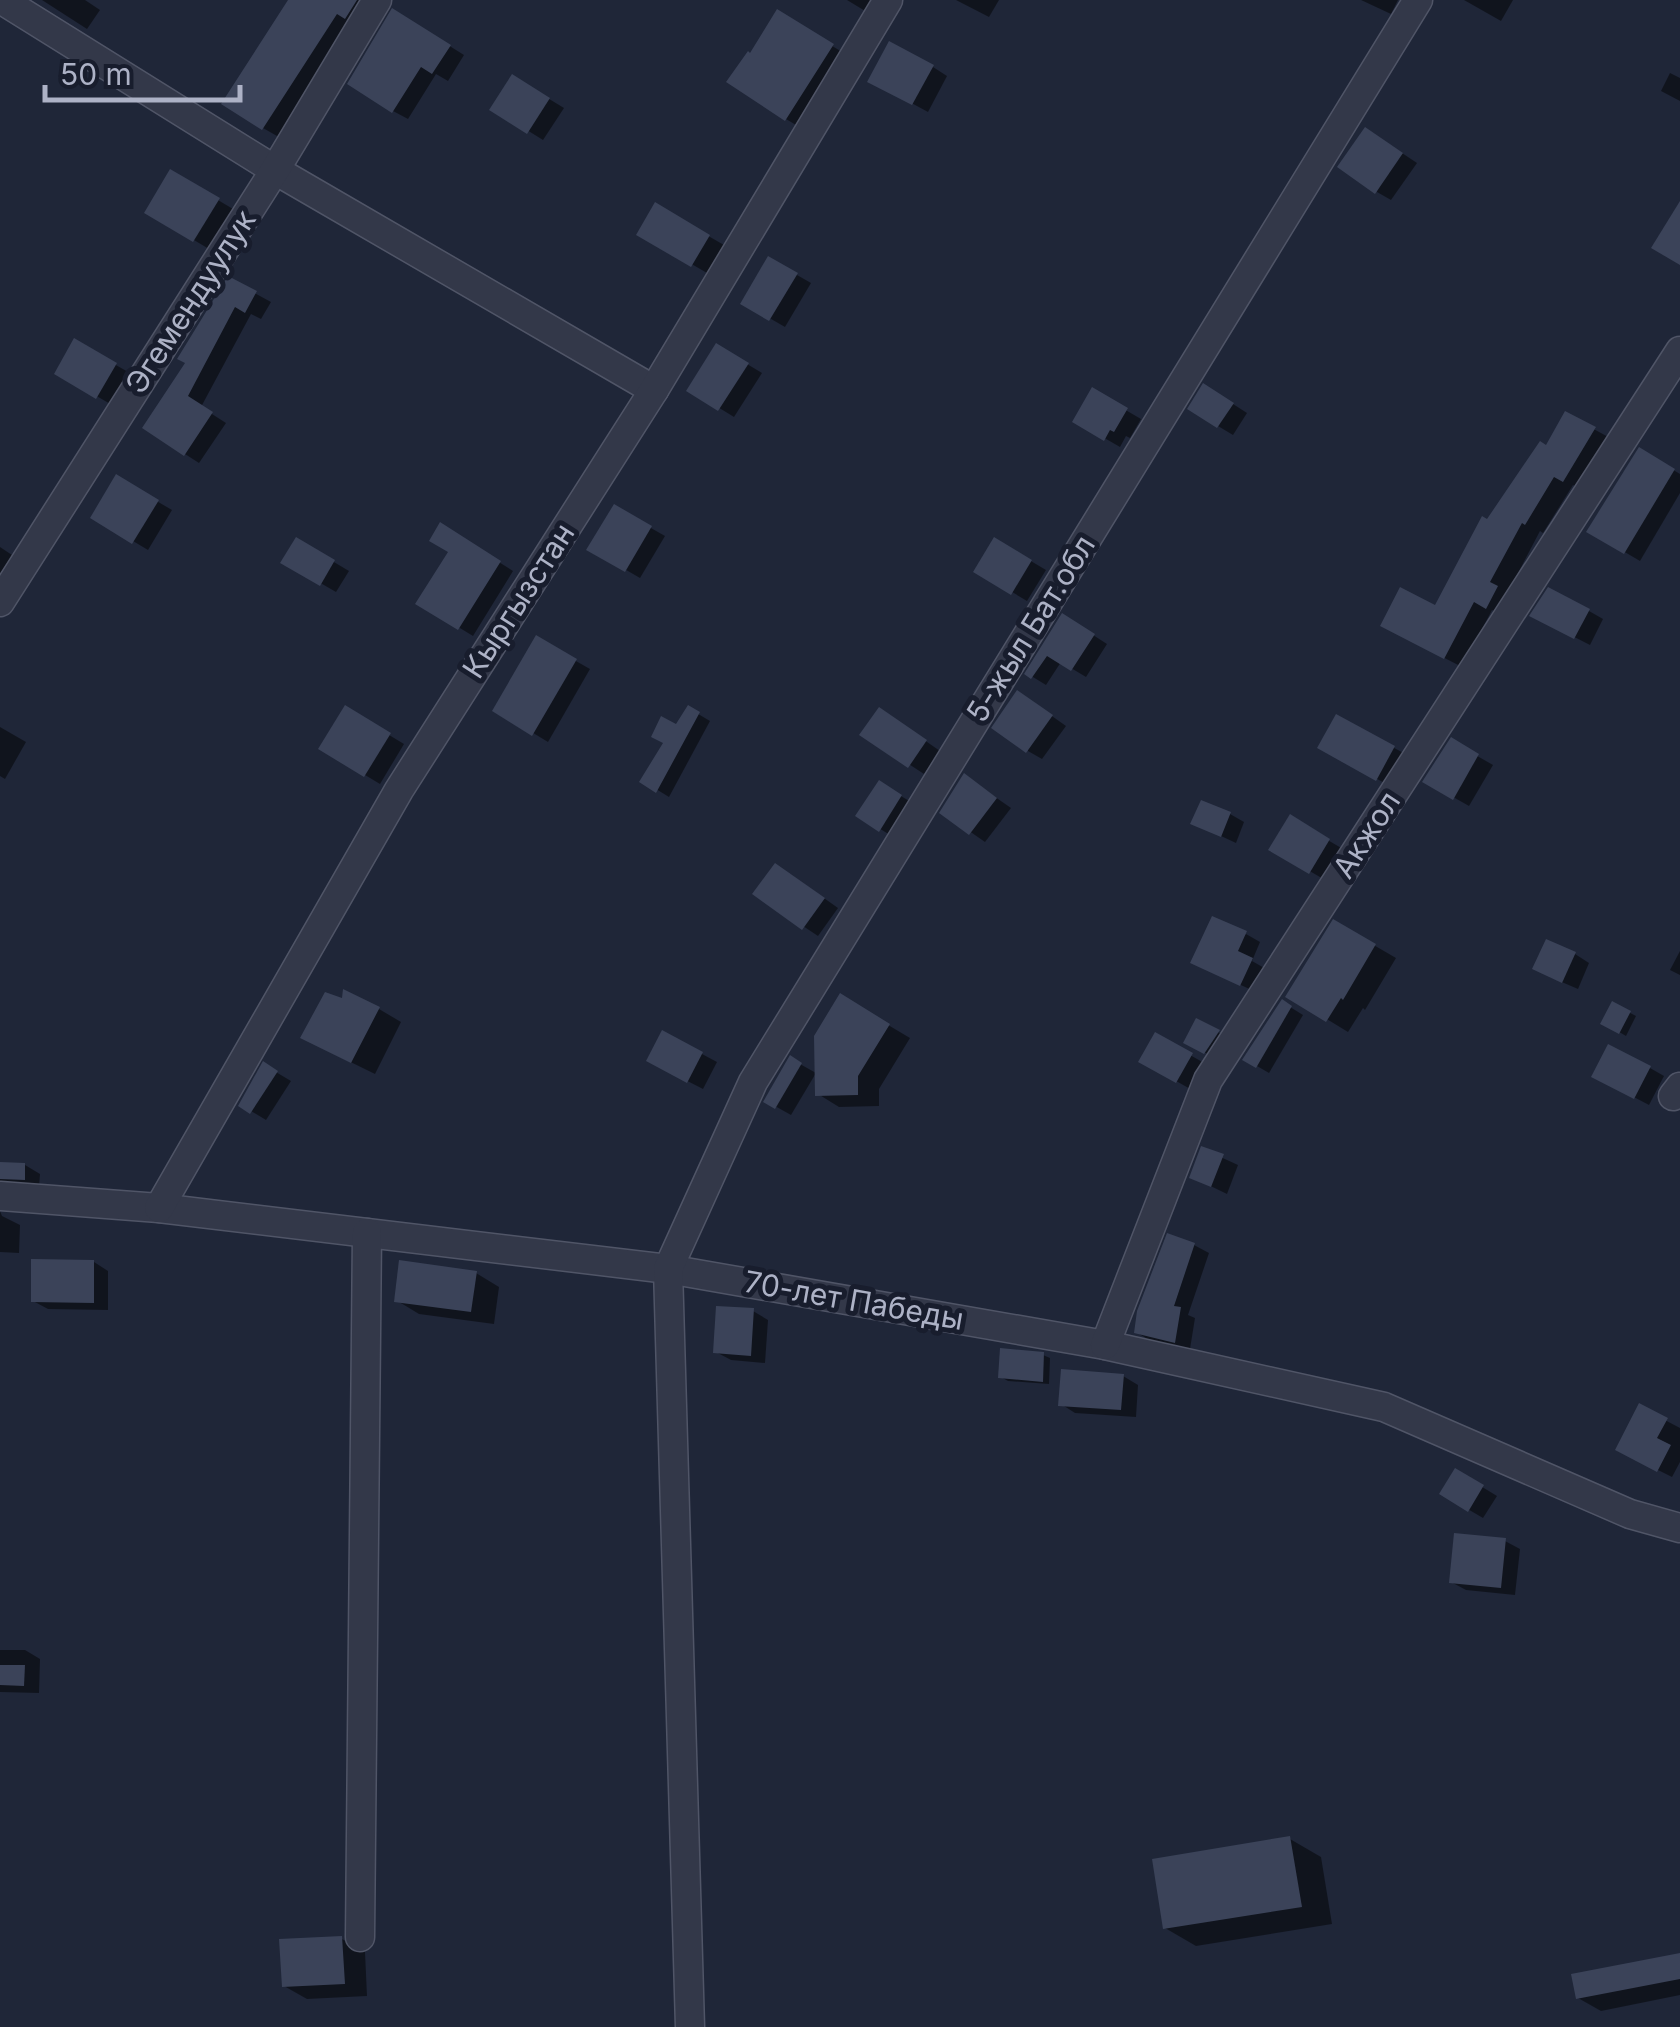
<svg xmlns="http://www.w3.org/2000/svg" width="1680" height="2027" viewBox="0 0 1680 2027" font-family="Inter,sans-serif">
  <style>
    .shadow { fill: #0007 }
    .building { fill: #3b4359 }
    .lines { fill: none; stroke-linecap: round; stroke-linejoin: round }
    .minor-casing { stroke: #505567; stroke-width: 31 }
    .minor { stroke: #333849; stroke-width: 28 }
    .labels { text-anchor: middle; stroke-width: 10; stroke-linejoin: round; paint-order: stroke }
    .street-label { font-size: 30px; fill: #adb2c6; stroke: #181d2d }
  </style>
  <rect width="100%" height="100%" fill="#1f2638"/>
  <g class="shadow">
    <polygon points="42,0 85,0 100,10 87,29"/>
    <polygon points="310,0 378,0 284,140 263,128"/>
    <polygon points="847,0 892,0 880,20"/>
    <polygon points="956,0 999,0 989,17"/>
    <polygon points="1361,0 1398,0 1391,14"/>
    <polygon points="1464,0 1513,0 1501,21"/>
    <polygon points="778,13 847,55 801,128 786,119"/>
    <polygon points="408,20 464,55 448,81 436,74 408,119 393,111"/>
    <polygon points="933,67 947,76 928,112 871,81"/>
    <polygon points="1670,73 1680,78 1680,101 1661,91"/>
    <polygon points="513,77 564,108 543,140 493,109"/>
    <polygon points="1381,139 1417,163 1391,200 1377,192"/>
    <polygon points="171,172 233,209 209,249 147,212"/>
    <polygon points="656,206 724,245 707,273 640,234"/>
    <polygon points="769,259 811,283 785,327 743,303"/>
    <polygon points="229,279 271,302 261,319 251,314 201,407 226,423 199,463 185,454 188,363"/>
    <polygon points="75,342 130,373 112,405 57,373"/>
    <polygon points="717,346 762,373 734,417 690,390"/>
    <polygon points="1093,391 1141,419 1130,438 1126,436 1120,447 1075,421"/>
    <polygon points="1219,395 1247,413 1233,435 1218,426"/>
    <polygon points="1566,414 1612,439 1581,490 1573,485 1543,533 1540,531 1507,594 1505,617 1492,610 1462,667 1400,635 1436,608 1487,522 1547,448"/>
    <polygon points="1640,450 1680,474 1680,493 1640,561 1589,531"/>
    <polygon points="117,478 172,510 148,550 93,517"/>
    <polygon points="614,507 665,536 640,578 590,549"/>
    <polygon points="454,534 513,571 473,636 419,603 451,551"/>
    <polygon points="297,540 349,571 336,592 284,562"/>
    <polygon points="995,540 1046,570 1027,601 977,571"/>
    <polygon points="0,547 12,555 0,574"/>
    <polygon points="1589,611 1603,619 1590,645 1547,623"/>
    <polygon points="1076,624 1107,644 1086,677 1061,662 1046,685 1028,674"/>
    <polygon points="537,639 590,669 548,742 495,710"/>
    <polygon points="1032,702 1066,726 1042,759 1028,751"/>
    <polygon points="688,708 710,721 669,797 643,781"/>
    <polygon points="346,709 404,744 380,784 322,749"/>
    <polygon points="1337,717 1409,756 1392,787 1320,748"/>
    <polygon points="894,719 940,751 924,774 863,734"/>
    <polygon points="0,727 26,742 5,779 0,776"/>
    <polygon points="1451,741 1493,765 1469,806 1425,781"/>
    <polygon points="965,776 1011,808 985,842 942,812"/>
    <polygon points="879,783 916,805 895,838 859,816"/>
    <polygon points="1230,814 1244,822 1236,843 1193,823"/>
    <polygon points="1290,818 1343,849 1325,880 1272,849"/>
    <polygon points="790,874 838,908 818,936 755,894"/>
    <polygon points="1334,922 1396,958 1365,1010 1363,1008 1348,1032 1289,996"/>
    <polygon points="1246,934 1260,942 1252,961 1266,969 1256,992 1208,970"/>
    <polygon points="1680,951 1680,975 1670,970"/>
    <polygon points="1575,954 1589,963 1578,989 1550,977"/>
    <polygon points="841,997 910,1038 879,1089 879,1106 839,1107 818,1094"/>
    <polygon points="1282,1002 1303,1015 1269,1073 1245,1059"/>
    <polygon points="1613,1004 1636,1016 1626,1036 1604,1023"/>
    <polygon points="379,1009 401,1022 375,1074 326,1050"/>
    <polygon points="1197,1021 1233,1040 1220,1061 1186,1042"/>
    <polygon points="1156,1036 1206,1064 1192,1090 1141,1061"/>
    <polygon points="702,1054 717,1062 703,1089 664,1069"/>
    <polygon points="791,1059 816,1073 791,1115 766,1101"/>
    <polygon points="264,1065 291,1081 266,1120 241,1105"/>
    <polygon points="1650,1068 1664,1076 1649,1105 1609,1084"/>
    <polygon points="1203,1149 1238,1165 1227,1194 1192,1177"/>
    <polygon points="0,1164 25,1165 40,1174 39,1187 0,1199"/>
    <polygon points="0,1211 2,1216 20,1225 19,1253 0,1252"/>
    <polygon points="1194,1245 1209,1253 1188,1315 1195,1318 1190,1349 1151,1341 1136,1332"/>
    <polygon points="94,1262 108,1271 108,1310 48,1309 33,1301"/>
    <polygon points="476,1273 499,1287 494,1324 419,1314 396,1300"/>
    <polygon points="753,1311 768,1320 765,1363 731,1360 716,1352"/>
    <polygon points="1043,1355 1050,1358 1049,1384 1008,1381 1001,1377"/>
    <polygon points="1123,1376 1138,1385 1136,1417 1075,1413 1061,1404"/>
    <polygon points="1640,1407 1680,1428 1680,1462 1672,1477 1632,1457"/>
    <polygon points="1456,1471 1497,1496 1483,1518 1442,1494"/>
    <polygon points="1505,1541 1520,1549 1515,1595 1466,1590 1451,1582"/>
    <polygon points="0,1650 25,1650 40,1659 39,1693 0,1692"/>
    <polygon points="1290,1839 1321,1857 1332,1924 1196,1946 1165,1928"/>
    <polygon points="342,1939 365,1952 367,1996 307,1999 284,1986"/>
    <polygon points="1680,1955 1680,1995 1601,2011 1578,1998"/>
  </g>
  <g class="building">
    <polygon points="288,0 357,0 345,19 337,14 262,130 221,104"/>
    <polygon points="392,8 451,45 432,74 421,67 392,113 347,84"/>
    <polygon points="777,9 834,44 785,121 726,82 748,51 750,53"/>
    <polygon points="889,41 934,65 912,105 867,82"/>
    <polygon points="512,74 550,98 527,134 489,110"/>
    <polygon points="1365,127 1403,153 1375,194 1337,167"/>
    <polygon points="170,169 220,198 193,242 144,213"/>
    <polygon points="1680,201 1680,265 1651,248"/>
    <polygon points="655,202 710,235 691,267 636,235"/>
    <polygon points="768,256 798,273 769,321 740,304"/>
    <polygon points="228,276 257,291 245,313 235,307 188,396 213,412 184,456 142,428 185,363 177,359"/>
    <polygon points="74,338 117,363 96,399 54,374"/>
    <polygon points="716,343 749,363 718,411 686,391"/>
    <polygon points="1203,383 1234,403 1217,428 1187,409"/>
    <polygon points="1092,387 1128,408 1114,432 1110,430 1104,441 1072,422"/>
    <polygon points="1565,411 1596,427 1563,482 1554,477 1525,525 1522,523 1490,582 1498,586 1486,609 1474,602 1444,659 1380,626 1400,587 1435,605 1482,516 1487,519 1540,441 1546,445"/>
    <polygon points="1639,447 1675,469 1624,554 1586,532"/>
    <polygon points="116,474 159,500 132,544 90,518"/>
    <polygon points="614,504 652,526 625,572 586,550"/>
    <polygon points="440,522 501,561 458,630 415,604 448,552 429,541"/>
    <polygon points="296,537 335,560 320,586 280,563"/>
    <polygon points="994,537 1032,560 1011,595 973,572"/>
    <polygon points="1548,587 1590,609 1574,639 1529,616"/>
    <polygon points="1062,613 1095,634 1071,671 1047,656 1031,679 1024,674"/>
    <polygon points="536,635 577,659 532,736 492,711"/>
    <polygon points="1017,690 1053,715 1026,753 991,728"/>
    <polygon points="345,705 391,733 364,777 318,749"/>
    <polygon points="688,705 700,712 656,793 639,782 663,743 651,737 661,716 676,724"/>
    <polygon points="879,707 927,740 908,768 859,735"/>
    <polygon points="1336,714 1395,746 1376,781 1317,748"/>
    <polygon points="1451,737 1479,754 1453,800 1422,782"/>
    <polygon points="964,773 997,798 969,835 939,813"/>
    <polygon points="879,780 902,795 879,832 855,816"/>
    <polygon points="1201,800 1231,812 1221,837 1190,824"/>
    <polygon points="1290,814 1330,839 1309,874 1268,850"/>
    <polygon points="775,863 825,898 802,930 752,894"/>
    <polygon points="1212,916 1247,931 1238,951 1253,958 1240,986 1190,963"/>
    <polygon points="1333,919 1376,944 1343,1000 1341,998 1326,1022 1285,997"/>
    <polygon points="1546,939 1576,952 1562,983 1532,969"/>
    <polygon points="343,989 380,1007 351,1063 300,1038 325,992 342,998"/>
    <polygon points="840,993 890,1024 858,1076 858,1095 815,1096 814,1036"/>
    <polygon points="1282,999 1292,1006 1256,1068 1242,1060"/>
    <polygon points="1612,1001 1631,1011 1619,1034 1600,1024"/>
    <polygon points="1196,1018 1220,1030 1204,1054 1183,1043"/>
    <polygon points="662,1030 703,1052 687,1083 646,1061"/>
    <polygon points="1155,1032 1193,1053 1176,1083 1138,1062"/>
    <polygon points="1608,1044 1651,1066 1634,1099 1591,1077"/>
    <polygon points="790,1055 802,1063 775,1109 763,1102"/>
    <polygon points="263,1061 278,1071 250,1114 238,1106"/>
    <polygon points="1201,1146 1224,1154 1211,1187 1189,1178"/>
    <polygon points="0,1162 25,1163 25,1180 0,1179"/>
    <polygon points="1167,1233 1195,1243 1174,1306 1181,1307 1175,1343 1134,1333 1137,1311"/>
    <polygon points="31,1259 94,1260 94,1303 31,1302"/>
    <polygon points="399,1260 477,1271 471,1312 394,1302"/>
    <polygon points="716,1306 754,1308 751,1356 713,1353"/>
    <polygon points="1000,1348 1044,1352 1043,1382 998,1378"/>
    <polygon points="1061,1369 1124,1374 1121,1410 1058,1406"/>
    <polygon points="1639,1403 1668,1418 1657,1438 1671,1445 1657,1472 1615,1450"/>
    <polygon points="1455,1468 1484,1485 1468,1512 1439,1494"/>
    <polygon points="1454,1533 1506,1538 1501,1588 1449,1583"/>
    <polygon points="0,1665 25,1665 24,1686 0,1685"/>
    <polygon points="1290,1836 1302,1907 1163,1929 1152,1859"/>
    <polygon points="342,1936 345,1984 282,1987 279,1939"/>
    <polygon points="1680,1953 1680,1979 1576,1999 1571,1974"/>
  </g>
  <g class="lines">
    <defs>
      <g id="minor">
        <polyline points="2,0 275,170 654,390"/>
        <polyline points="0,602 275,170 377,0"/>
        <polyline points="1673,1096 1680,1087"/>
        <polyline points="0,1196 159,1208 668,1269 1105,1345 1384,1407 1630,1514 1680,1528"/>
        <polyline points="159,1208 399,790 654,390 888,0"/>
        <polyline points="1105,1345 1208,1080 1680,351"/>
        <polyline points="360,1937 367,1233"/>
        <polyline points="690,2027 668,1269 753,1082 1418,0"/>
      </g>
    </defs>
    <use href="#minor" class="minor-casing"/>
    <use href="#minor" class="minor"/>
  </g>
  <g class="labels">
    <g class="street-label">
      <text transform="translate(191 302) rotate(-57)" y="10">Эгемендуулук</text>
      <text transform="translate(519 601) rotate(-57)" y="10">Кыргызстан</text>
      <text transform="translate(1031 629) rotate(-58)" y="10">5-жыл Бат.обл</text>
      <text transform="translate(1367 835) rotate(-57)" y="10">Акжол</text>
      <text transform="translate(854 1301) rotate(10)" y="10">70-лет Пабеды</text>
    </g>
  </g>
  <path d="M45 85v15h195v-15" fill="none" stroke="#adb2c6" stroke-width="5"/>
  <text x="60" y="85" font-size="30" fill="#adb2c6" stroke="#181d2d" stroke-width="8" paint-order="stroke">50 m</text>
</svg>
